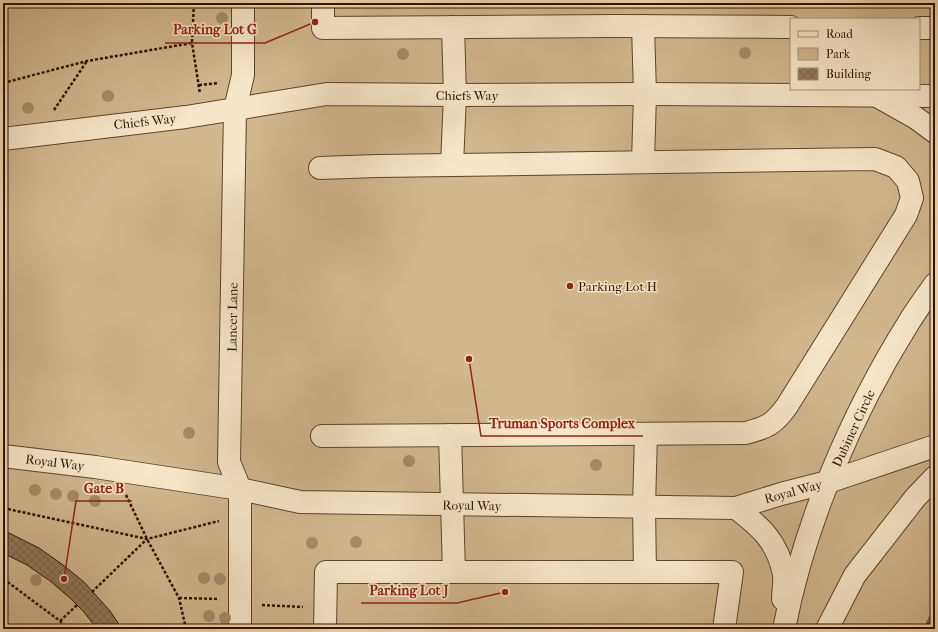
<svg xmlns="http://www.w3.org/2000/svg" width="938" height="632" viewBox="0 0 938 632" font-family="'IM FELL French Canon',serif">
  <style>
    .green { fill: #d2b78f; stroke: #7e6549; fill-rule: evenodd }
    .lines { fill: none; stroke-linecap: round; stroke-linejoin: round }
    .stream { stroke: #7a6146; stroke-width: 7 }
    .building { fill: url(#building-cross-hatch); stroke: #2a1303 }
    .minor-casing { stroke: #5c442d; stroke-width: 24 }
    .path { stroke: #2a1303; stroke-width: 2.5; stroke-dasharray: 3 2; stroke-linecap: butt }
    .minor { stroke: #f8e6c9; stroke-width: 22 }
    .tree { fill: #a58b6a }
    .poi-dot { fill: #8f2418; stroke: #f8e6c9; stroke-width: 1.5 }
    .labels { text-anchor: middle; stroke-width: 3; stroke-linejoin: round; paint-order: stroke }
    .street-label { font-size: 13px; fill: #2a1303; stroke: #f8e6c9 }
    .poi-label { font-size: 13px; fill: #2a1303; stroke: #f8e6c9; text-anchor: start }
    .leader { fill: none; stroke: #8f2418; stroke-width: 1.5 }
    .callout-dot { fill: #8f2418; stroke: #f8e6c9; stroke-width: 1.5 }
    .callout-label { font-size: 14px; text-anchor: middle; font-weight: bold; fill: #8f2418; stroke: #f8e6c9; stroke-width: 3; stroke-linejoin: round; paint-order: stroke }
  </style>
  <defs>
    <pattern id="building-cross-hatch" width="8" height="8" patternUnits="userSpaceOnUse"><rect width="8" height="8" fill="#93795b"/><path d="M0 0l8 8M0 8l8-8" fill="none" stroke="#786249"/></pattern>
  </defs>
  <rect width="100%" height="100%" fill="#f4d8ac"/>
  <filter id="stains"><feTurbulence type="fractalNoise" baseFrequency=".005" numOctaves="4"/><feColorMatrix values="0 0 0 0 .2 0 0 0 0 .09 0 0 0 0 .02 0 0 0 .5 -.17"/></filter>
  <radialGradient id="worn" r=".72"><stop offset=".6" stop-color="#630" stop-opacity="0"/><stop offset="1" stop-color="#630" stop-opacity=".3"/></radialGradient>
  <path class="green" d="M3 3H935V629H3ZM791 19H919V89H791Z"/>
  <g class="lines">
    <polyline class="stream" points="927,629 935,612"/>
  </g>
  <polygon class="building" points="3,530 39,548 63,565 84,582 110,611 122,629 97,629 84,612 70,598 50,581 27,565 3,553"/>
  <g class="lines">
    <defs>
      <g id="minor">
        <polyline points="323,3 323,28 615,26 791,27"/>
        <polyline points="919,28 935,28"/>
        <polyline points="877,96 916,118 935,132"/>
        <polyline points="3,139 186,117 327,94 455,95 645,94 935,96"/>
        <polyline points="643,162 645,94 643,26"/>
        <polyline points="452,165 455,95 453,27"/>
        <path d="M320 168 377 166 875 159 896 167 908 181 912 198 906 215 787 406C774 424 768 427 746 433L322 436"/>
        <polyline points="450,435 454,572"/>
        <polyline points="3,456 95,467 240,489 300,502 736,508 781,494 828,482 935,446"/>
        <path d="M736 508C761 527 778 542 784 575 785 582 783 591 783 599"/>
        <polyline points="645,572 644,507 646,434"/>
        <polyline points="240,629 240,489 229,462 235,109 243,75 243,3"/>
        <polyline points="325,629 326,572 732,572 724,629"/>
        <path d="M784 629C804 524 852 413 909 322 917 309 926 297 935 284"/>
        <polyline points="827,629 855,575 915,498 935,477"/>
      </g>
    </defs>
    <use href="#minor" class="minor-casing"/>
    <g class="path">
      <polyline points="192,42 194,3"/>
      <polyline points="3,83 87,61 192,43 200,94"/>
      <polyline points="199,85 219,83"/>
      <polyline points="54,110 87,61"/>
      <polyline points="126,495 147,539 179,598 186,629"/>
      <polyline points="3,508 147,539 219,521"/>
      <polyline points="3,580 9,583 60,621 68,629"/>
      <polyline points="92,592 147,539"/>
      <polyline points="179,598 219,599"/>
      <polyline points="262,605 303,607"/>
      <polyline points="60,621 77,605"/>
    </g>
    <use href="#minor" class="minor"/>
  </g>
  <g class="tree">
    <circle cx="222" cy="18" r="6"/>
    <circle cx="745" cy="53" r="6"/>
    <circle cx="403" cy="54" r="6"/>
    <circle cx="108" cy="96" r="6"/>
    <circle cx="28" cy="108" r="6"/>
    <circle cx="189" cy="433" r="6"/>
    <circle cx="409" cy="461" r="6"/>
    <circle cx="596" cy="465" r="6"/>
    <circle cx="35" cy="490" r="6"/>
    <circle cx="56" cy="494" r="6"/>
    <circle cx="73" cy="496" r="6"/>
    <circle cx="95" cy="501" r="6"/>
    <circle cx="356" cy="542" r="6"/>
    <circle cx="312" cy="543" r="6"/>
    <circle cx="204" cy="578" r="6"/>
    <circle cx="220" cy="579" r="6"/>
    <circle cx="36" cy="580" r="6"/>
    <circle cx="209" cy="616" r="6"/>
    <circle cx="225" cy="618" r="6"/>
  </g>
  <circle class="poi-dot" cx="570" cy="286" r="4"/>
  <g class="labels">
    <g class="street-label">
      <text x="467" y="100">Chiefs Way</text>
      <text transform="translate(145 121) rotate(-6)" y="5">Chiefs Way</text>
      <text transform="translate(232 317) rotate(-89)" y="5">Lancer Lane</text>
      <text transform="translate(853 428) rotate(-65)" y="5">Dubiner Circle</text>
      <text transform="translate(55 462) rotate(7)" y="5">Royal Way</text>
      <text transform="translate(793 491) rotate(-15)" y="5">Royal Way</text>
      <text transform="translate(472 505) rotate(1)" y="5">Royal Way</text>
    </g>
    <g class="poi-label">
      <text x="578" y="291">Parking Lot H</text>
    </g>
  </g>
  <path class="leader" d="M315 22L265 43H165M469 359L481 436H643M64 579L76 501H132M505 592L457 603H361"/>
  <g class="callout-dot">
    <circle cx="315" cy="22" r="4"/>
    <circle cx="469" cy="359" r="4"/>
    <circle cx="64" cy="579" r="4"/>
    <circle cx="505" cy="592" r="4"/>
  </g>
  <g class="callout-label">
    <text x="215" y="34">Parking Lot G</text>
    <text x="562" y="428">Truman Sports Complex</text>
    <text x="104" y="493">Gate B</text>
    <text x="409" y="595">Parking Lot J</text>
  </g>
  <rect width="938" height="632" fill="none" stroke="#f4d8ac" stroke-width="16"/>
  <rect x="4" y="4" width="930" height="624" fill="none" stroke="#2a1303" stroke-width="2"/>
  <rect x="8" y="8" width="922" height="616" fill="none" stroke="#2a1303"/>
  <rect x="790" y="18" width="130" height="72" fill="#f8e6c9" stroke="#a6927a"/>
  <rect x="798" y="31" width="20" height="6" fill="#f8e6c9" stroke="#a6927a"/>
  <text x="826" y="38" font-size="12" fill="#2a1303">Road</text>
  <rect x="798" y="48" width="20" height="12" fill="#d2b78f" stroke="#a6927a"/>
  <text x="826" y="58" font-size="12" fill="#2a1303">Park</text>
  <rect x="798" y="68" width="20" height="12" fill="url(#building-cross-hatch)" stroke="#a6927a"/>
  <text x="826" y="78" font-size="12" fill="#2a1303">Building</text>
  <rect width="100%" height="100%" filter="url(#stains)"/>
  <rect width="100%" height="100%" fill="url(#worn)"/>
</svg>
